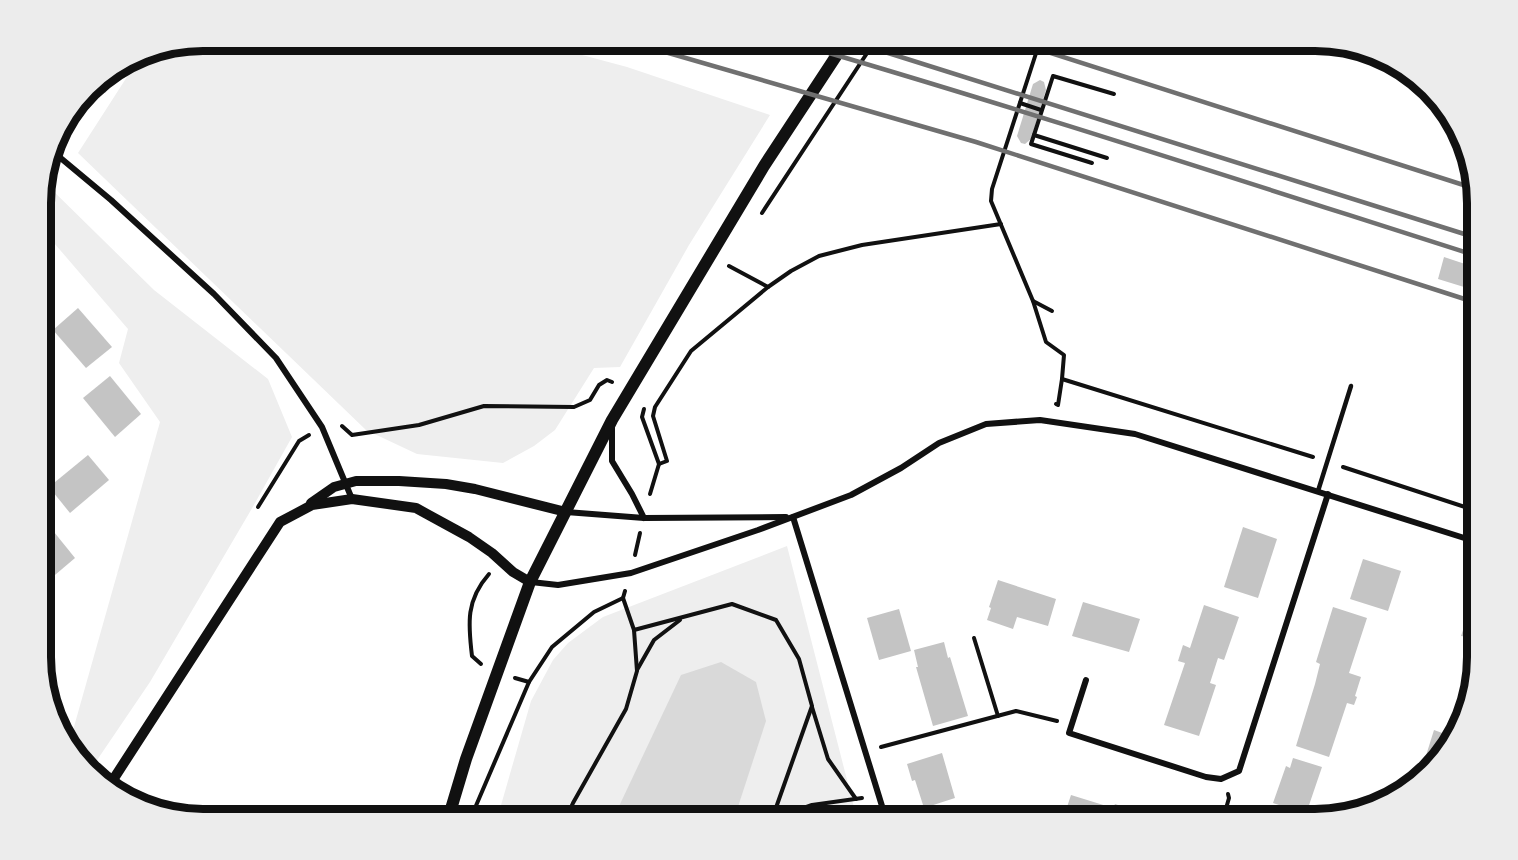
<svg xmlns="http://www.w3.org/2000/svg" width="1518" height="860" viewBox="0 0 1518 860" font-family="Manrope,sans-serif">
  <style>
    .green { fill: #eee }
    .water { fill: #d9d9d9 }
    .building { fill: #c4c4c4 }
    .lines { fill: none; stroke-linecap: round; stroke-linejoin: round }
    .path { stroke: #111; stroke-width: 4 }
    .service { stroke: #111; stroke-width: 4.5 }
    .minor { stroke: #111; stroke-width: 6 }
    .tertiary { stroke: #111; stroke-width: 10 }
    .secondary { stroke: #111; stroke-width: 12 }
    .rail { stroke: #707070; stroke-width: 4.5 }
    .rim { fill: none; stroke: #111; stroke-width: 8 }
  </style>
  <rect width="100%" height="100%" fill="#fff"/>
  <g class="green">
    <polygon points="203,41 530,41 627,67 770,115 689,245 620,367 594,368 555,430 534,446 503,463 417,454 366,430 78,153 143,52"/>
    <polygon points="42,180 154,290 268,379 292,437 251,510 150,682 91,769 68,748 160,422 119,363 128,329 42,229"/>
    <polygon points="787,546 855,811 860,819 497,819 531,701 553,660 568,643 603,617"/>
  </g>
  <polygon class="water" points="721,662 756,682 766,721 734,819 613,819 681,675"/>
  <g class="building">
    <polygon points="119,66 125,68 105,93 94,83"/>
    <polygon points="1040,80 1044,82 1046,90 1031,139 1025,144 1021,143 1017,136 1033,84"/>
    <polygon points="73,110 78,114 72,122 67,118"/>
    <polygon points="1444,257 1477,268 1477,291 1438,279"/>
    <polygon points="78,308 112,347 86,368 53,330"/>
    <polygon points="110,376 141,414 115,437 83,398"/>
    <polygon points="88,455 109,480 70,513 49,487"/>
    <polygon points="1243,527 1277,539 1258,598 1224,587"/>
    <polygon points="54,532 75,558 42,586 42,542"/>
    <polygon points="1363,559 1401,571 1388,611 1350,599"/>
    <polygon points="998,580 1056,599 1048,626 1017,617 1013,629 987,620 991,608 989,607"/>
    <polygon points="1477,588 1477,654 1463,649 1467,637 1461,636"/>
    <polygon points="1083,602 1140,619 1129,652 1072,636"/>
    <polygon points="1204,605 1239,617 1224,660 1218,658 1210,683 1216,685 1199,736 1164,725 1185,663 1178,661 1183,645 1190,648"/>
    <polygon points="1333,607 1367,618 1349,673 1361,677 1355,696 1357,697 1354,705 1347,703 1329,757 1296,746 1315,684 1320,664 1316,662"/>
    <polygon points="899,609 911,651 879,660 867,618"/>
    <polygon points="944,642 948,658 950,657 968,716 933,726 916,667 918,667 914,650"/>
    <polygon points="1469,666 1477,668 1462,718 1453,715"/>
    <polygon points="1434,730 1456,738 1419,778"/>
    <polygon points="942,753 955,798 924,808 915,780 912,781 907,764"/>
    <polygon points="1293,758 1322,767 1306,814 1273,803 1286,766 1290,768"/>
    <polygon points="1071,795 1113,808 1115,804 1127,808 1124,819 1063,819"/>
    <polygon points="981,806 1022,819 977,819"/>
  </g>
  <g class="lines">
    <g class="path">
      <polyline points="1040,41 992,189 991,201 1033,301 1046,342 1064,355 1062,379 1313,457"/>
      <polyline points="1020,103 1041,110"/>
      <polyline points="1034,135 1107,158"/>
      <polyline points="1092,163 1031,144 1034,135 1053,76 1114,94"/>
      <polyline points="762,213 875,41"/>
      <polyline points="729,266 768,287"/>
      <polyline points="1033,301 1052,311"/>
      <polyline points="1056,404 1058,405 1062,379"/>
      <polyline points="644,409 642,417 659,464 650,494"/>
      <polyline points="342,426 352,435 419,425 484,406 574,407 590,400 599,385 607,380 612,382"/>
      <polyline points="659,464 667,461 653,416 655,407 691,351 768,287 791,271 819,256 862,245 1001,224"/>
      <polyline points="1343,467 1477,511"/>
      <polyline points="258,507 299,441 309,435"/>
      <polyline points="635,555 640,533"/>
      <polyline points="625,591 623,598 634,630 732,604 776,620 799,659 812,706 772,819"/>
      <polyline points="974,638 998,716"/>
      <path d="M481 664 472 656C468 623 466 600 489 574"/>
      <polyline points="637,670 654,640 680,620"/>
      <polyline points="515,678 529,682"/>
      <polyline points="812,707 828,759 856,799"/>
      <polyline points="881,747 1016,711 1057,721"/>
      <polyline points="475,808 529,682 552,647 594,612 623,598"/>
      <polyline points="566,819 573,803 626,709 637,671 634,630"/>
      <polyline points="773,819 812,805 862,798"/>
      <polyline points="1223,819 1229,798 1228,794"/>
    </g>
    <polyline class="service" points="1318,491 1351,386"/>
    <g class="minor">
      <polyline points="51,150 111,200 214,294 276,358 322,427 352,499"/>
      <polyline points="612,428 612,461 632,494 644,518"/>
      <polyline points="566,512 644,518 786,517"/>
      <polyline points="793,517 886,819"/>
      <polyline points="531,582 558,585 631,573 758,530 851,495 901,468 939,443 986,424 1040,420 1135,434 1477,542"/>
      <polyline points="1086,680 1069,733 1206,777 1221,779 1239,771 1328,494"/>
    </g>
    <g class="tertiary">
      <polyline points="311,503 334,487 356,481 399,481 446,484 475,489 566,512"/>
      <polyline points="109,786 280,522 312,505 352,499 416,508 469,537 492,553 513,572 530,582"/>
    </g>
    <polyline class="secondary" points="448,819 466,759 530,582 612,420 764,166 846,41"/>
    <g class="rail">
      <polyline points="627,41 976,142 1477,303"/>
      <path d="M788 41C1019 108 1248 183 1477 256"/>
      <polyline points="850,41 1477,238"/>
      <polyline points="1013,41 1476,189"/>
    </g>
  </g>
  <path d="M0 0H1518V860H0ZM203 51H1315A152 152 0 0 1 1467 203V657A152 152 0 0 1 1315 809H203A152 152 0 0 1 51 657V203A152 152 0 0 1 203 51Z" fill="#ececec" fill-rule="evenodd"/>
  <path class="rim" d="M203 51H1315A152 152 0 0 1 1467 203V657A152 152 0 0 1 1315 809H203A152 152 0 0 1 51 657V203A152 152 0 0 1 203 51Z"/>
</svg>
